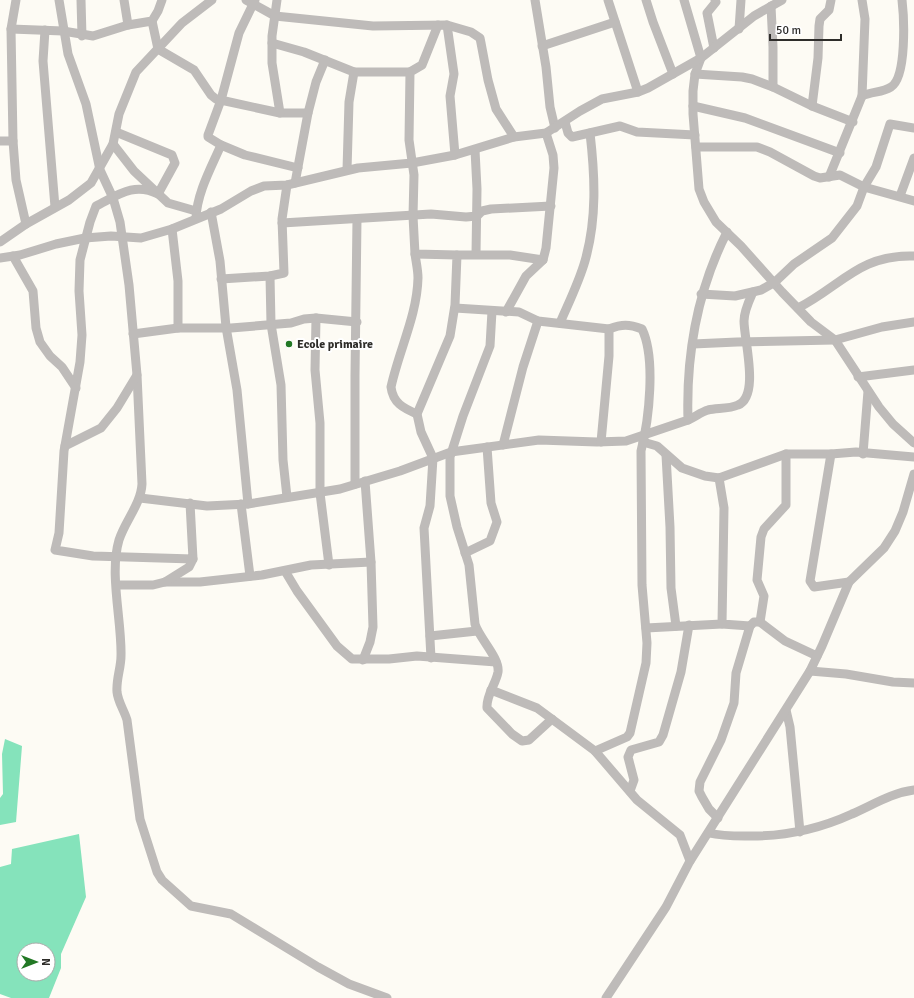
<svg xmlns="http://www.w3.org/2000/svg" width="914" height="998" viewBox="0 0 914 998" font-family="Signika,sans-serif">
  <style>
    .green { fill: #85e3bb; fill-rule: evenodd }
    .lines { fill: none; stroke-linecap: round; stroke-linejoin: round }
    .minor { stroke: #bebbb9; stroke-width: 9 }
    .poi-dot { fill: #227825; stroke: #fff; stroke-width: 1.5 }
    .labels { text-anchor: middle; stroke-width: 4; stroke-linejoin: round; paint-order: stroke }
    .poi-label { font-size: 12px; font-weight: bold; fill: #2e2d2a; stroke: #fff; text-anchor: start }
  </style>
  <rect width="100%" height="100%" fill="#fdfbf4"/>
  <g class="green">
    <polygon points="5,739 22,746 16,822 0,825 0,798 3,794 2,754"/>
    <path d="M79 834 86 897 61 954V968L49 998H11L0 994V867L11 864 12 849ZM24 950H48V974H24Z"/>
  </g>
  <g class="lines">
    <g class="minor">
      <path d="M59 0 68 54 86 104 100 170 113 198 120 222 129 285 137 375 142 484C141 504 125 521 119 540 109 574 122 621 121 656 121 668 116 679 117 692 118 702 124 710 127 720L140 819 157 872 162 880 191 906 231 914 318 967 349 984 387 998"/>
      <polyline points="81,0 82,36"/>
      <polyline points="124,0 128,25"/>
      <polyline points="246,0 275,16 373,26 447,25 471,32 480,38 481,43 488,80 496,109 514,137"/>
      <polyline points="277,0 272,36 272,63 280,113 308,113 295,183"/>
      <polyline points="535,0 546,67 550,107 555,128"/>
      <polyline points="608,0 638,92"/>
      <polyline points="646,0 653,22 673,74"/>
      <polyline points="684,0 701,58 695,74 693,91 693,114 699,189 704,202 716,222 741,246 782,292 811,322 835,340 879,407 893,424 914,443"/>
      <polyline points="771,6 773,47 773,87"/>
      <polyline points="152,21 158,49 194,70 211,95 216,99 280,113"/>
      <polyline points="447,25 454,74 450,96 455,155"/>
      <polyline points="11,29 63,31 93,36 128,25 152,21 158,11 162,0"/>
      <polyline points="739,29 741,0"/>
      <polyline points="45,30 43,61 55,207"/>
      <polyline points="272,43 304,52 354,72 410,72"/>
      <polyline points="542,46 615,22"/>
      <polyline points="714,48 707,13 716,2 715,0"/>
      <polyline points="695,74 742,77 752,79 773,87 812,106 853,122"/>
      <path d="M862 96C872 91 882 93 891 87 907 77 904 17 902 0"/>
      <polyline points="693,106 745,118 840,153"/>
      <polyline points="812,106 818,58 819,26 820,19 829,10 831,0"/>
      <polyline points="308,113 316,82 325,60"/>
      <polyline points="565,122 568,133 572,137 620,126 637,132 695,135"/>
      <path d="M116 132 172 155 175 163 158 194C134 182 118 195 96 206L90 222 80 260 79 291 82 335 80 362 64 451 59 533 55 550 93 556 193 559 190 503"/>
      <polyline points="0,141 13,141 16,180 26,224"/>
      <polyline points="13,141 11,29 16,0"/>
      <polyline points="113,144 134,171 168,203 196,211"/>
      <polyline points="221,145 245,155 298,168"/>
      <polyline points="696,147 757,147 770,152 814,176 820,178 840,175 864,187 914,201"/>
      <polyline points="475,150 477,189 476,254"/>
      <polyline points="347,170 349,102 354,72"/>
      <polyline points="829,177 862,96 865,19 862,0"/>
      <polyline points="900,196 914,158"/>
      <polyline points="211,212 220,261 226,327 237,390 248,504"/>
      <path d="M196 218C197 193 211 168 221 145L208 137V135L221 100 239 33 255 0"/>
      <polyline points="282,223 431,214 466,217 477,216 482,211 491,209 551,206"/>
      <polyline points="172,229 178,281 178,328"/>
      <polyline points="0,242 26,224 69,200 91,183 113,144 119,114 136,72 182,23 212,0"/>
      <path d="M415 254C416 262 418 270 418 278 417 316 399 350 391 387 393 403 403 408 417 414"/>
      <polyline points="457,255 510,255 543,260"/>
      <polyline points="13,256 33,291 36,328 40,342 50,356 62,367 76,388"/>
      <polyline points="0,258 20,255 56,244 85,238 111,236 141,238 172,229 221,209 251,191 264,186 287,185 358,168 412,163 455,155 514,137 546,133 580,111 602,99 638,92 648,88 701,58 754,16 782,0"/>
      <polyline points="270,276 271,324 281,385 283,460 287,497"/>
      <polyline points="221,279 270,276 284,273 282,219 287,185"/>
      <polyline points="701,294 735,296 761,290 775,282 794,264 832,238 857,206 864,187 876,167 890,124 914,128"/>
      <polyline points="455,308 519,312 538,321 609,329"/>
      <path d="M798 308C841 286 860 254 914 256"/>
      <path d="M492 311 490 346 463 416 450 457V496L457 527 469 565 475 624C479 638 500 658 498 672 496 684 486 695 487 708L512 734 522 741 529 740 552 719"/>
      <polyline points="506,312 526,276 543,260 546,248 554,168 553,155 546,133"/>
      <polyline points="316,318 315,370 320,423 320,493 329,565"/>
      <path d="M560 323C569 302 579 282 585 261 597 219 595 176 590 133"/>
      <polyline points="133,334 178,328 231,328 291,323 304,319 316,318 357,322"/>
      <polyline points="693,344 737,342 835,340 882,327 914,322"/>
      <polyline points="858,377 914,370"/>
      <path d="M688 420C695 417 701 412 708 410 717 408 729 409 738 405 760 396 744 340 744 321 744 311 749 301 753 292"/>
      <polyline points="643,442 657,446 682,468 705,476 719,478 786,454 831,454 810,581 814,587 849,582"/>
      <polyline points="503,445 523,367 538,321"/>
      <polyline points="65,446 101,428 117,408 137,375"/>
      <polyline points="831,454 856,452 914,457"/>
      <polyline points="863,454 868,391"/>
      <polyline points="666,455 670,527 671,588 676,626"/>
      <polyline points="719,478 724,508 722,624 750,626"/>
      <polyline points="355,484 355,376 357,219"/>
      <path d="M140 498 207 506 248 504 340 489 400 471 451 452 539 440 597 442 626 441 688 420C686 354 697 291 727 232"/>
      <polyline points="241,504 250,576"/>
      <polyline points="465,553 490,541 497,522 491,503 487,447"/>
      <polyline points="285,571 297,591 337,646 352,659 389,659 417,656 496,662"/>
      <polyline points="165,582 200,582 262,575 311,565 371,562"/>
      <polyline points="117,585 153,585 165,582 189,567 193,559"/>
      <polyline points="760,622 764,596 757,580 761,537 764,529 786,505 786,454"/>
      <polyline points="646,628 722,624"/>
      <polyline points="430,636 477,631"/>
      <polyline points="431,658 424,528 430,506 433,458 421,432 417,414 450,336 455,305 457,255 415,254 413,216 414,175 409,140 410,72 422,65 438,25"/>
      <polyline points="363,660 370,642 373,627 371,562 365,481"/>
      <polyline points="810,671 846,674 893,682 914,683"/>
      <polyline points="491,690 537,708 595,751 637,800 680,835 690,861"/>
      <polyline points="786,710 790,727 800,832"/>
      <path d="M595 751 627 737 630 733 646 663 647 643 642 585 641 451C649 420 656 358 642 329 629 324 622 324 609 329V356L601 442"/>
      <polyline points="630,791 634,780 628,757 631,750 659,742 663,735 681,672 689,625"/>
      <polyline points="718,818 709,809 702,797 699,791 700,782 721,740 734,703 736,673 750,626 754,622 760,622 785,641 817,656"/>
      <path d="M709 833C721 836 733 836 745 836 783 837 817 830 852 814 873 805 891 793 914 790"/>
      <polyline points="606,998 666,907 690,861 810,671 822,646 849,582 884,548 895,531 903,512 914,474"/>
    </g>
  </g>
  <circle class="poi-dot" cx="289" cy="344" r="4"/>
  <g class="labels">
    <g class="poi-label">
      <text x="297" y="348">Ecole primaire</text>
    </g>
  </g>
  <g transform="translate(36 962) rotate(90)"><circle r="19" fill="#ffffff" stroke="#ababaa"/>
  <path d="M0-3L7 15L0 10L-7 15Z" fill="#227825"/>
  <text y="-6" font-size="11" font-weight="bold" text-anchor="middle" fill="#2e2d2a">N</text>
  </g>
  <path d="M770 34v6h71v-6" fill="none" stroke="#2e2d2a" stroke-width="2"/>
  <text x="776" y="34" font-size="12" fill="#2e2d2a" stroke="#ffffff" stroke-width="3" paint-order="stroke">50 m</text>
</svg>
